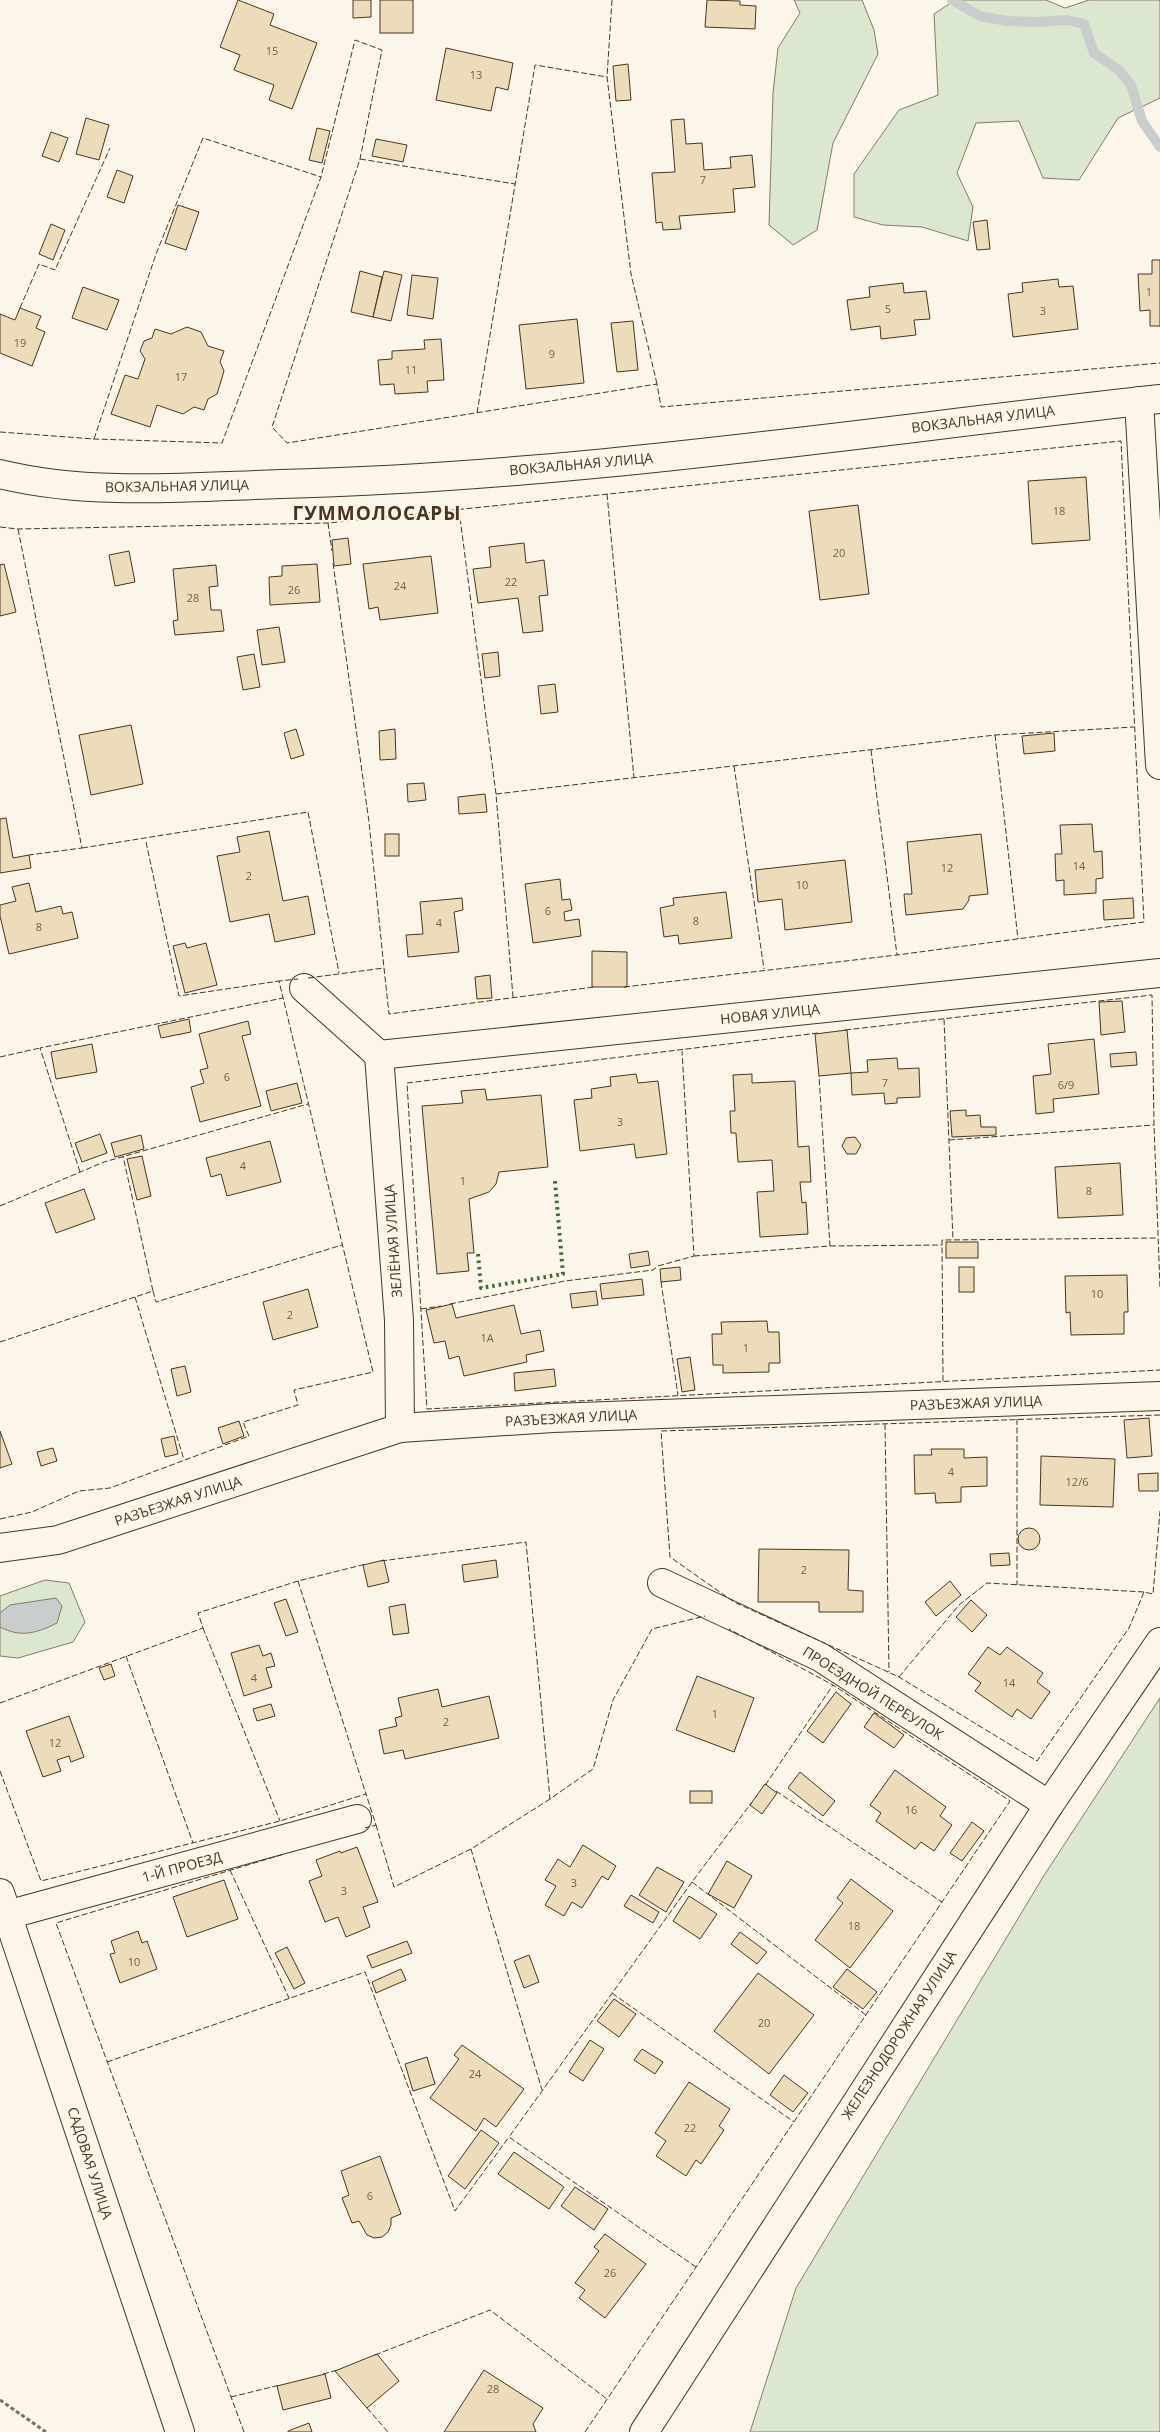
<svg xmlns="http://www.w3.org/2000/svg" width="1160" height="2432" viewBox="0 0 1160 2432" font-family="'Open Sans',sans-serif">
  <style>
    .green { fill: #dce7d0; stroke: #887966 }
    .water { fill: #c9cecd; stroke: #887966 }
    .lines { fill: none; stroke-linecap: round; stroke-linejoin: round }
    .stream { stroke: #c9cecd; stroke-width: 10 }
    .building { fill: #ecdcbc; stroke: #4a3520 }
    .minor-casing { stroke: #4a3520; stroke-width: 30 }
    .path { stroke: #7f6f5c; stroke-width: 3; stroke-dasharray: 4 2.5; stroke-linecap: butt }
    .minor { stroke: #fbf6e9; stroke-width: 28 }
    .hedge { stroke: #436837; stroke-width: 4; stroke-dasharray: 2.5 4; stroke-linecap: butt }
    .fence { stroke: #4a3520; stroke-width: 1; stroke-dasharray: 6 2.5; stroke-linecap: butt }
    .labels { text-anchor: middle; stroke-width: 4; stroke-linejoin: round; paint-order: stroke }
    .number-label { font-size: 11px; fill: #725f47 }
    .street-label { font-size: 14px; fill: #4a3520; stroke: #fbf6e9 }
    .district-label { font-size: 19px; font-weight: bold; letter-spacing: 1px; fill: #4a3520; stroke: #fbf6e9 }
  </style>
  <rect width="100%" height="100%" fill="#fbf6e9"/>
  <g class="green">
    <polygon points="794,0 862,0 874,30 878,54 833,143 817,230 793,245 769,225 773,93 778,48 800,13"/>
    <polygon points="955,0 1046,0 1065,8 1089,0 1160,0 1160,98 1118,118 1079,180 1043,178 1019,121 976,123 957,173 973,207 968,241 922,227 883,225 854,217 854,174 899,110 938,95 934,14"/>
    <polygon points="45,1580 69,1583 85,1622 73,1642 18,1658 0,1656 0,1596"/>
    <polygon points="1160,1698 1160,2432 750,2432 796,2288 1043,1877"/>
  </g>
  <path class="water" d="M56 1598 62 1606 57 1623C37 1633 21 1638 0 1627V1613L10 1605Z"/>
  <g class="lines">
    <polyline class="stream" points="952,0 980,16 1007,21 1037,22 1067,20 1084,24 1094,53 1120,71 1131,85 1142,121 1160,147"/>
  </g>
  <g class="building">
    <polygon points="238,0 274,14 270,25 317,43 292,109 269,100 274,85 234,70 240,55 220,47"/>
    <polygon points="353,0 371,0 371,17 353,18"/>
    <rect x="380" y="0" width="33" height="33"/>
    <polygon points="707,0 740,1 740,5 756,6 755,29 705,27"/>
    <polygon points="446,48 513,63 508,90 496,87 491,111 436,100"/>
    <polygon points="628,64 631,100 616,101 613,66"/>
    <polygon points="86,118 109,125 99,160 76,154"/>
    <polygon points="684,119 686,144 702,143 704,170 731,168 730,157 752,155 755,187 733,189 735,212 679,216 681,229 663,230 662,222 656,223 652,173 675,172 671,120"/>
    <polygon points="317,128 330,131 322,163 309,160"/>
    <polygon points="51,132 68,138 59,162 42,156"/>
    <polygon points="376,139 407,145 403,162 372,156"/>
    <polygon points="117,170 133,176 124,203 107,197"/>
    <polygon points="178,205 199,212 186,250 165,243"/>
    <polygon points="987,220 990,249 977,250 973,222"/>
    <polygon points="51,224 65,230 53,260 39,254"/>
    <polygon points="1152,260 1160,260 1160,326 1150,326 1150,310 1140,311 1138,274 1152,274"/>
    <polygon points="360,271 382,277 373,317 351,312"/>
    <polygon points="384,271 402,275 391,321 373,317"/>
    <polygon points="412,275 438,278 433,319 407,315"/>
    <polygon points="1058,279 1059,287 1073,286 1078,329 1013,337 1008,294 1023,292 1022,283"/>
    <polygon points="903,283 904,293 926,291 930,319 914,320 916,335 881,339 880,326 851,330 847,300 870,297 869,287"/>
    <polygon points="83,287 119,300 107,330 72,318"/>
    <polygon points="20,308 41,316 36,328 45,332 32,366 0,353 0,314 15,320"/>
    <polygon points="577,319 584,383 526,389 519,325"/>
    <polygon points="633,321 638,370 617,372 611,323"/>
    <polygon points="187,327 201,332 208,346 224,351 220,362 224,371 217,394 208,399 204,410 194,407 183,414 157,405 150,427 111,414 125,375 138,379 145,359 140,351 144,341 152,338 155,329 171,334"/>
    <polygon points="441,339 444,380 427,381 428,392 395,394 394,384 380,385 378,360 392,359 392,351 425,349 424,340"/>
    <polygon points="1086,477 1090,540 1032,544 1028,481"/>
    <polygon points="858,505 869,594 820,600 809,511"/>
    <polygon points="348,538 351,564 334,566 332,540"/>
    <polygon points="524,543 526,563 544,560 548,595 539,596 543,631 523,633 518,598 478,603 473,569 491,567 489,547"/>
    <polygon points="129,551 135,582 115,586 109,555"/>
    <polygon points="431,556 438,613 380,620 378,607 369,609 363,564"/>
    <polygon points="4,564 16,612 0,616 0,565"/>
    <polygon points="317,564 320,602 270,605 269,577 282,576 282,566"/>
    <polygon points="216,565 218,586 209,587 211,610 221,610 224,631 175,635 173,621 178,620 173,569"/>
    <polygon points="279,627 285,662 262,665 257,630"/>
    <polygon points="498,652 500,676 485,678 482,654"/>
    <polygon points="254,654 260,687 243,690 237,657"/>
    <polygon points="555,684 558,712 541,714 538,686"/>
    <polygon points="131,725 143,784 91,795 79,735"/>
    <polygon points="296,729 304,755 291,759 284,733"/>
    <polygon points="395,729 396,759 380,760 379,731"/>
    <polygon points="1054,733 1055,751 1024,754 1022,736"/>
    <polygon points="424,783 426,800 408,802 407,784"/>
    <polygon points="485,794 487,812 459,814 458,797"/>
    <polygon points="6,818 13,858 29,855 31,868 0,873 0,819"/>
    <polygon points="1092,824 1094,852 1102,851 1103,878 1096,879 1096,893 1064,895 1064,880 1056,881 1055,854 1062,854 1060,825"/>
    <polygon points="269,831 283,901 308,896 315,934 275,942 269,914 230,922 217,856 240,852 237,837"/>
    <rect x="385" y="834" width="14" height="22"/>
    <polygon points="981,834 988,894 969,896 969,900 963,909 906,915 904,894 912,894 907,842"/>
    <polygon points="845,860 852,922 785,930 782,899 758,902 755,870"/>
    <polygon points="560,879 562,900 570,899 572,910 564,912 565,921 579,919 581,936 533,943 525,884"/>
    <polygon points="29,883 36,912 61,906 63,914 72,912 78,938 9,954 0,916 0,905 16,901 12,887"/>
    <polygon points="726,892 732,938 679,944 678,935 664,937 660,908 674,905 673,898"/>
    <polygon points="462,898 463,910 454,912 459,952 408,957 406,935 423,934 420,902"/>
    <polygon points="1133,898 1134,918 1104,920 1103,900"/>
    <polygon points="185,943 187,948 206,943 217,985 185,993 173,946"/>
    <polygon points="592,951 627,952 627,987 592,987"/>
    <polygon points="490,975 492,998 477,999 475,977"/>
    <polygon points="1122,1001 1125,1032 1101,1035 1099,1002"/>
    <polygon points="189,1019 191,1032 161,1038 158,1026"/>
    <polygon points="248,1021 251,1034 242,1036 261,1106 200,1122 191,1087 204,1083 200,1070 208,1068 199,1034"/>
    <polygon points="847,1030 851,1073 819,1076 815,1034"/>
    <polygon points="1094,1039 1099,1094 1053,1099 1054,1112 1036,1114 1033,1076 1051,1074 1048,1044"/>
    <polygon points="92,1044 97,1072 56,1079 51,1052"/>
    <polygon points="1136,1052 1137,1065 1111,1067 1110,1054"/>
    <polygon points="897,1058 898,1069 919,1068 920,1097 897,1098 897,1103 885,1104 884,1093 852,1095 851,1073 868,1072 867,1060"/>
    <polygon points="636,1074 638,1083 658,1081 667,1154 636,1158 634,1144 580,1151 574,1100 592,1098 591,1089 611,1086 610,1077"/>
    <polygon points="752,1074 752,1083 795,1081 798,1147 809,1146 811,1182 800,1182 802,1203 806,1202 808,1234 760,1237 757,1192 774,1191 772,1160 738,1162 736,1133 731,1133 730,1111 735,1111 733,1075"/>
    <polygon points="297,1083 302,1103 271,1111 266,1091"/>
    <polygon points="485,1089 487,1100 541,1095 548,1167 499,1172 496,1184 489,1192 469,1199 474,1253 467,1253 469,1271 437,1274 422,1106 463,1103 461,1091"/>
    <polygon points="966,1110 966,1116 980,1115 981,1127 996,1127 996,1135 952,1137 950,1111"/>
    <polygon points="100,1134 107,1153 82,1162 75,1143"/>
    <polygon points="141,1135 144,1149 115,1157 111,1143"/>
    <polygon points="855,1137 861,1145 856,1154 847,1154 842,1146 846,1138"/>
    <polygon points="270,1141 281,1182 227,1196 221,1174 211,1177 206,1158"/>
    <polygon points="142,1156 151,1196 137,1200 127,1159"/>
    <polygon points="1120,1163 1123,1215 1058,1218 1055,1167"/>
    <polygon points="84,1189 95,1219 56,1233 45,1203"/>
    <rect x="946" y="1242" width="32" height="16"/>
    <polygon points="648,1251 650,1265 631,1268 629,1254"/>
    <polygon points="680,1267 681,1280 661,1282 660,1269"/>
    <rect x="959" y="1267" width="15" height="25"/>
    <polygon points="1127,1275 1128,1312 1124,1312 1124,1334 1071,1335 1070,1312 1066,1313 1065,1276"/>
    <polygon points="642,1279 644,1295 602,1299 600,1284"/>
    <polygon points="308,1289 318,1327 273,1340 263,1302"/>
    <polygon points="596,1291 598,1305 572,1308 570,1294"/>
    <polygon points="452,1304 456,1318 514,1305 521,1334 540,1330 544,1351 526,1355 527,1362 464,1376 459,1356 449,1359 445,1341 434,1343 426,1310"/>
    <polygon points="767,1321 768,1332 779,1332 780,1363 769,1363 769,1372 723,1373 723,1365 713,1365 712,1334 722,1334 721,1322"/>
    <polygon points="690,1357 695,1390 682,1392 677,1359"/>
    <polygon points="185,1366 191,1392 177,1396 171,1369"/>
    <polygon points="554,1369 556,1386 515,1391 514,1373"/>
    <polygon points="1149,1418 1152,1456 1127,1458 1124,1420"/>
    <polygon points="239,1421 244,1436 223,1444 218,1428"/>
    <polygon points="0,1431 12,1464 0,1468"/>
    <polygon points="174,1436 178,1454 165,1457 161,1439"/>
    <polygon points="53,1448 57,1461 41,1466 37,1452"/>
    <polygon points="931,1449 964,1449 964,1458 987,1457 987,1486 961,1487 961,1502 936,1503 935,1493 915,1494 914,1455 932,1455"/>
    <polygon points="1041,1456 1115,1459 1113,1507 1040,1505"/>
    <polygon points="1158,1473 1158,1491 1139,1491 1138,1474"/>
    <circle cx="1029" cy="1539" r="11"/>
    <polygon points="759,1549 849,1550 848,1590 863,1591 863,1612 819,1612 819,1602 758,1602"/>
    <polygon points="1009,1553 1010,1565 991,1566 990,1554"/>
    <polygon points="384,1560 389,1582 368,1587 363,1565"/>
    <polygon points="496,1560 498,1577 464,1582 462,1565"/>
    <polygon points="950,1581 961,1595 936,1616 925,1602"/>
    <polygon points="286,1599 298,1632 286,1636 274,1603"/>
    <polygon points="971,1600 987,1615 972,1632 956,1617"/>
    <polygon points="405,1604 409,1633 393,1635 389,1607"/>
    <polygon points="259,1645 263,1656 271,1653 275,1666 266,1668 272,1687 244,1696 231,1653"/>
    <polygon points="988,1647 1000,1655 1007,1647 1043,1673 1037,1682 1050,1692 1031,1719 1017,1709 1012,1717 975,1691 981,1683 968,1674"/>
    <polygon points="111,1664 115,1676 104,1680 99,1668"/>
    <polygon points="697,1676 754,1698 734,1752 676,1730"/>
    <polygon points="438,1689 442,1707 489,1696 499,1738 405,1759 403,1750 384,1754 379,1730 397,1726 395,1718 402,1716 398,1698"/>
    <polygon points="836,1692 851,1704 823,1743 807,1731"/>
    <polygon points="271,1704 275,1716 257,1721 253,1709"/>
    <polygon points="874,1713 904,1735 894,1748 864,1727"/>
    <polygon points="69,1716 84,1757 71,1762 69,1756 57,1760 61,1771 43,1777 26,1731"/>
    <polygon points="895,1770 946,1807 940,1816 952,1825 934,1851 921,1842 915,1849 876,1821 881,1813 870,1805"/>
    <polygon points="800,1772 835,1801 823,1816 788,1788"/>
    <polygon points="765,1784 777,1793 762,1814 750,1805"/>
    <rect x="690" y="1791" width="22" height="12"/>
    <polygon points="972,1822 984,1831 962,1861 950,1853"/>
    <polygon points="583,1845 616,1866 608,1880 602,1876 582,1908 572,1902 564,1916 545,1905 556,1886 545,1880 558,1859 570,1867"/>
    <polygon points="357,1847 378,1902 363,1907 370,1927 346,1937 338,1917 325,1922 309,1881 322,1876 316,1860 340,1851 341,1853"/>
    <polygon points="727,1861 752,1876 734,1908 708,1894"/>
    <polygon points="657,1867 684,1882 666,1912 639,1895"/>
    <polygon points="851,1879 893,1911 850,1968 815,1940 843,1903 837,1898"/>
    <polygon points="224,1880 238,1919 187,1937 173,1897"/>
    <polygon points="631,1895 659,1912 653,1923 624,1906"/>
    <polygon points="689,1896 717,1914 700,1939 673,1921"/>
    <polygon points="138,1931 142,1943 147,1941 157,1969 120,1983 110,1954 115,1953 111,1941"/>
    <polygon points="740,1932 767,1952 757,1964 731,1944"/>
    <polygon points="407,1941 412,1953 372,1968 367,1956"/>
    <polygon points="287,1947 305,1983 294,1989 275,1953"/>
    <polygon points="529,1955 539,1982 524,1988 514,1961"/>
    <polygon points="401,1969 406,1980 376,1993 372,1982"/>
    <polygon points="847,1969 877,1992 863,2009 833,1987"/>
    <polygon points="758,1973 814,2015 769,2074 714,2031"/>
    <polygon points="614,1999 636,2014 619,2037 597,2021"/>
    <polygon points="590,2040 604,2049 583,2081 569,2072"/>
    <polygon points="462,2045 524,2089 496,2127 484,2118 476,2131 430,2098 459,2059 454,2055"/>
    <polygon points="642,2049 663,2062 655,2074 634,2060"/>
    <polygon points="427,2057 435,2084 413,2091 405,2064"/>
    <polygon points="784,2075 808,2093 793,2112 770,2095"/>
    <polygon points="689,2082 730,2109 719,2126 724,2130 701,2164 696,2160 686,2176 656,2156 666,2141 655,2133"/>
    <polygon points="481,2130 499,2143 465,2189 448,2176"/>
    <polygon points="514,2152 564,2187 549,2209 498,2174"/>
    <polygon points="380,2156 401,2214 391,2218 391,2225 388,2232 382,2237 374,2238 367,2235 359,2221 352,2223 342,2198 349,2195 341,2171"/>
    <polygon points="575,2187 608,2209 594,2230 561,2206"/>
    <polygon points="605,2234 646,2264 605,2318 579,2298 585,2290 575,2283 599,2251 594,2247"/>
    <polygon points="377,2354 399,2381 367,2408 335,2371"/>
    <polygon points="484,2370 543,2408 533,2424 536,2432 444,2432"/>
    <polygon points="325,2374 331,2398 283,2410 277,2386"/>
    <polygon points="309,2423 312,2432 288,2432 288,2431"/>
  </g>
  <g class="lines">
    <defs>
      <g id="minor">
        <polyline points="1139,401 1160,765"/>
        <path d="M0 474C90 496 188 487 280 484 575 477 867 431 1160 399"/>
        <polyline points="304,988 379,1055"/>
        <polyline points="379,1055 1160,973"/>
        <polyline points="379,1055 399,1320 400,1428"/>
        <polyline points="0,1548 58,1540 400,1428 553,1418 1160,1396"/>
        <polyline points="662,1583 820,1657 1049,1805"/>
        <polyline points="0,1893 180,2432"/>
        <polyline points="7,1915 357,1819"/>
        <polyline points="644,2432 1049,1805 1160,1642"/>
      </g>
    </defs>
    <use href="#minor" class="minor-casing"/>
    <polyline class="path" points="0,2400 46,2432"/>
    <use href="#minor" class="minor"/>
    <polyline class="hedge" points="478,1254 481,1288 563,1274 555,1181"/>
    <g class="fence">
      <polyline points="612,0 607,77 631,274 657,384"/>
      <polyline points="360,159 515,184"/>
      <polyline points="20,308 39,264 55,270 110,148"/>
      <polyline points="477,413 535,65 607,77"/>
      <polyline points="0,432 94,439 222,443 321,177 355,40 382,50 360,159 272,427 287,443 657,384 661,407 1160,363"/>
      <polyline points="94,439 156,254 203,138 321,177"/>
      <polyline points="607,494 634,778"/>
      <polyline points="459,510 496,794 513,997"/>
      <polyline points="328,523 332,551"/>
      <polyline points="0,527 18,529 328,523 1121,441 1144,922 897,955 624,987"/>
      <polyline points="18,529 82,848 29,855"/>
      <polyline points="333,563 369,822 384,968"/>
      <polyline points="995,735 1018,939"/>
      <polyline points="871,750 897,955"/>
      <polyline points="734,766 764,969"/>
      <polyline points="496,794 995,735 1134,727"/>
      <polyline points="146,842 179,996 279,981"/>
      <polyline points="82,848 308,812 339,973"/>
      <polyline points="308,978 384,968 389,1014 594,987"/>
      <polyline points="944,1019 953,1240"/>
      <polyline points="845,1030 1152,995 1154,1125 1160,1288"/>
      <polyline points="818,1033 407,1083 427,1409 1160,1370"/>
      <polyline points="0,1057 40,1048"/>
      <polyline points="949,1140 1154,1125"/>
      <polyline points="80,1172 40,1048 283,998"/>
      <polyline points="0,1206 104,1162 308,1104"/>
      <polyline points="830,1246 942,1245"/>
      <polyline points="694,1256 830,1246 819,1076"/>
      <polyline points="661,1282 678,1395"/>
      <polyline points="153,1291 156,1302 342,1245"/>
      <polyline points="135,1297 184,1460"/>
      <polyline points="450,1304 565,1281 653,1270 658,1266 694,1256 682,1051"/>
      <polyline points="421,1309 441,1306"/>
      <polyline points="0,1342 153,1291 123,1156"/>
      <polyline points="943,1381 942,1240 1157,1238"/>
      <polyline points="1160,1415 661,1431 670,1557 734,1602 899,1677 1037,1761 1129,1628 1144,1592 1153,1594 1160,1511"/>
      <polyline points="1017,1419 1017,1585"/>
      <polyline points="885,1424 889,1672"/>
      <polyline points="0,1519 32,1512 79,1491 110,1488 249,1436 243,1422 298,1405 294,1390 373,1372 279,981 298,979"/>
      <polyline points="381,1561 526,1542 550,1799 593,1769 613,1700 652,1629 705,1616"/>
      <polyline points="298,1581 366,1794"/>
      <polyline points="203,1628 280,1821"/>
      <polyline points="126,1656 193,1843"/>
      <polyline points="899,1677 959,1605 987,1583 1144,1592"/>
      <polyline points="0,1703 203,1628 198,1613 298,1581 366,1564"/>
      <polyline points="0,1771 41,1881 280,1821 366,1794 376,1825 365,1828"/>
      <polyline points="767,1785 766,1784 833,1685"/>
      <polyline points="776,1791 942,1902"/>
      <polyline points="376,1825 394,1887 471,1849 550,1799"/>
      <polyline points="471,1849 542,2090"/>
      <polyline points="230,1870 289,1998"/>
      <polyline points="692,1882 866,2015"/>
      <polyline points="612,1993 794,2122"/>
      <polyline points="107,2062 365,1972 455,2211 509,2137"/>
      <polyline points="696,2267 509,2137 692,1882 752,1802"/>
      <polyline points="375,2355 490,2310 607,2399"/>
      <polyline points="323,2374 338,2370"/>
      <polyline points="231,2397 280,2385"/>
      <polyline points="367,2408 388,2432"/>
      <polyline points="244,2432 56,1923 284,1854"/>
      <polyline points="585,2432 1010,1801 833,1685 729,1629"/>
    </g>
  </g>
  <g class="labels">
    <g class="number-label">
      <text x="272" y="55">15</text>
      <text x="476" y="79">13</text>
      <text x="703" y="184">7</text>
      <text x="1149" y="296">1</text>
      <text x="888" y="313">5</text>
      <text x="1043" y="315">3</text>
      <text x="20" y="347">19</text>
      <text x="552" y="358">9</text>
      <text x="411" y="374">11</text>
      <text x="181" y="381">17</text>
      <text x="1059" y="515">18</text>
      <text x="839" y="557">20</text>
      <text x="511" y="586">22</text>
      <text x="400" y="590">24</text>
      <text x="294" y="594">26</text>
      <text x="193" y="602">28</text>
      <text x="1079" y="870">14</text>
      <text x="947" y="872">12</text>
      <text x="249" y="880">2</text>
      <text x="802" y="889">10</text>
      <text x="548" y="915">6</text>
      <text x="696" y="925">8</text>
      <text x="439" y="927">4</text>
      <text x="39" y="931">8</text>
      <text x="227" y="1081">6</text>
      <text x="885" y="1087">7</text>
      <text x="1066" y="1089">6/9</text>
      <text x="620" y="1126">3</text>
      <text x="243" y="1170">4</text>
      <text x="463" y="1185">1</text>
      <text x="1089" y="1195">8</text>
      <text x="1097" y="1298">10</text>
      <text x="290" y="1319">2</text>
      <text x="487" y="1342">1А</text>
      <text x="746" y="1352">1</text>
      <text x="951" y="1476">4</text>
      <text x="1077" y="1486">12/6</text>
      <text x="804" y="1574">2</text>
      <text x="254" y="1682">4</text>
      <text x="1009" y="1687">14</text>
      <text x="715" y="1718">1</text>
      <text x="446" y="1726">2</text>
      <text x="55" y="1747">12</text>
      <text x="911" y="1814">16</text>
      <text x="574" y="1887">3</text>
      <text x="344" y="1895">3</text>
      <text x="854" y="1930">18</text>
      <text x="134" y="1966">10</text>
      <text x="764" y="2027">20</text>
      <text x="475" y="2078">24</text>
      <text x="690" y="2132">22</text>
      <text x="370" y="2200">6</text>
      <text x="610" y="2277">26</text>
      <text x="493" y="2393">28</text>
    </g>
    <g class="street-label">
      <text transform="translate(983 419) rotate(-7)" y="5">ВОКЗАЛЬНАЯ УЛИЦА</text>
      <text transform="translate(581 464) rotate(-5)" y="5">ВОКЗАЛЬНАЯ УЛИЦА</text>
      <text transform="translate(177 486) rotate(-1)" y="5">ВОКЗАЛЬНАЯ УЛИЦА</text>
      <text transform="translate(770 1014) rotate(-6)" y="5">НОВАЯ УЛИЦА</text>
      <text transform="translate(393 1241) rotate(-94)" y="5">ЗЕЛЁНАЯ УЛИЦА</text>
      <text transform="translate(976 1403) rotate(-2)" y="5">РАЗЪЕЗЖАЯ УЛИЦА</text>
      <text transform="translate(571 1418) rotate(-3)" y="5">РАЗЪЕЗЖАЯ УЛИЦА</text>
      <text transform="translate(178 1501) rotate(-18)" y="5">РАЗЪЕЗЖАЯ УЛИЦА</text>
      <text transform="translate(873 1693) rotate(32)" y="5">ПРОЕЗДНОЙ ПЕРЕУЛОК</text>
      <text transform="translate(182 1867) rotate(-15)" y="5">1-Й ПРОЕЗД</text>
      <text transform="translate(899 2035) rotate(-57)" y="5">ЖЕЛЕЗНОДОРОЖНАЯ УЛИЦА</text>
      <text transform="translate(90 2163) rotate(72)" y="5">САДОВАЯ УЛИЦА</text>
    </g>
    <g class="district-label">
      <text x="377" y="520">ГУММОЛОСАРЫ</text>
    </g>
  </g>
</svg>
